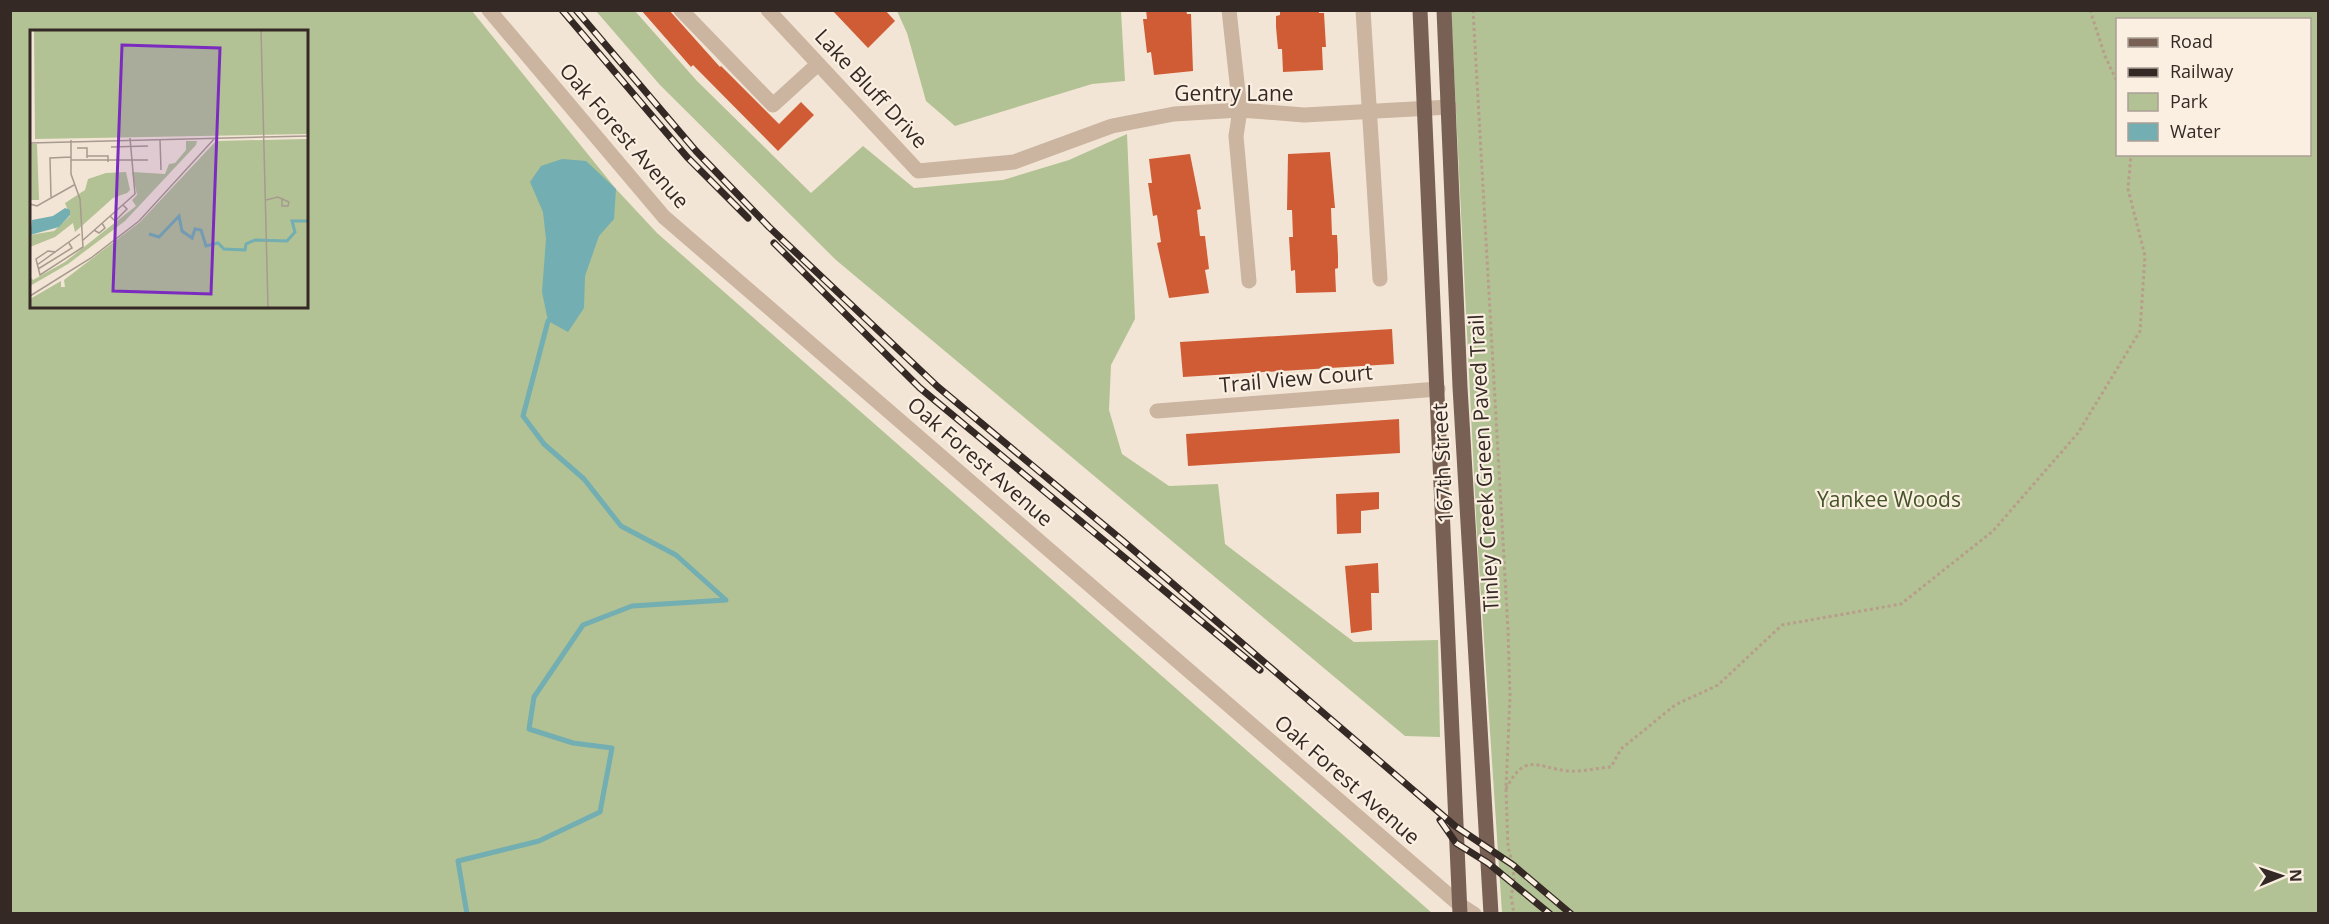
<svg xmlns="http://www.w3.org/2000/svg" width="2329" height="924" viewBox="0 0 2329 924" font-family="'Open Sans',sans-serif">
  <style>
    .green { fill: #b2c294; fill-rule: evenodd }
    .water { fill: #72aeb2 }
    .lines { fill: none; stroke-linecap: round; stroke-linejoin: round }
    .stream { stroke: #72aeb2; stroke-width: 5 }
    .building { fill: #d05c35 }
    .path { stroke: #b79e8b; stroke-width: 3; stroke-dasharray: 3 3; stroke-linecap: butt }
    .minor { stroke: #cbb4a0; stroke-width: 15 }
    .major { stroke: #786054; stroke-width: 15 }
    .rail-casing { stroke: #342924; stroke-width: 7 }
    .rail { stroke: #faefe1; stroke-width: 4.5; stroke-dasharray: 14; stroke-linecap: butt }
    .labels { text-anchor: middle; stroke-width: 4.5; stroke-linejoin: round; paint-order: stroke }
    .street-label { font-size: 21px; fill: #342924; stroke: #faefe1 }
    .park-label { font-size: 21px; fill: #435426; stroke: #faefe1 }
    .inset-river { fill: none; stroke: #72aeb2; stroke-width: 3 }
    .inset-road { fill: none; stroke: #a79a8e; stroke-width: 1.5 }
    .view { fill: #7b2cbf; fill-opacity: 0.15; stroke: #7b2cbf; stroke-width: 3 }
    .inset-edge { fill: none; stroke: #342924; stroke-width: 3 }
  </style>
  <rect width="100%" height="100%" fill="#f3e5d5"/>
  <g class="green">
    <path d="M10 11H472L616 189 657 233 1432 913H11ZM32 32H306V306H32Z"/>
    <polygon points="596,11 635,11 697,81 811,193 863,146 914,188 1003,180 1069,160 1127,134 1135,319 1111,365 1109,410 1122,454 1169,486 1218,484 1225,544 1354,642 1438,640 1440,737 1405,736 836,260 660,85"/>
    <polygon points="897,11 1121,11 1125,81 1092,84 955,126 926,101 907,33"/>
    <path d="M1451 11H2318V913H1502L1477 535ZM2118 20H2310V154H2118Z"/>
  </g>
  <polygon class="water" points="562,159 586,161 616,189 614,219 599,236 585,276 584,308 568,332 548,321 542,292 546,239 543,212 530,182 541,166"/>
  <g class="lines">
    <polyline class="stream" points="467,914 458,861 539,841 600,812 612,748 573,743 529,729 534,697 583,625 632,606 726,600 676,555 621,526 584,479 544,444 523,416 548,321"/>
  </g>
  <g class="building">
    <polygon points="641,10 669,10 720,67 721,66 779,124 801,102 814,115 778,151 693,65 691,67"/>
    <polygon points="832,10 885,10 895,21 868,48"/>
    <polygon points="1146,10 1186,10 1187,14 1191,14 1193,71 1154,75 1151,52 1147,53 1143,19 1147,19"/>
    <polygon points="1280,10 1319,10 1319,13 1324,13 1326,47 1322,47 1323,70 1283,72 1282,49 1278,49 1276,27 1276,16 1280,15"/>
    <polygon points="1330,152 1335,208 1331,208 1332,235 1337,235 1338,256 1338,268 1335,269 1336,292 1296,293 1295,270 1291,271 1289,237 1293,237 1292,210 1287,210 1288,154"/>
    <polygon points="1190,154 1201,209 1197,210 1200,236 1205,236 1209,269 1205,270 1209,293 1169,298 1159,252 1157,243 1161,242 1157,215 1153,216 1148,183 1152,183 1149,159"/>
    <polygon points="1392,329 1394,364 1183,377 1180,342"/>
    <polygon points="1399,419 1400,453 1188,466 1186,434"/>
    <polygon points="1379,492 1379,509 1361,511 1361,533 1337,534 1336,494"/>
    <polygon points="1378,563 1379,593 1371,593 1372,630 1351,633 1345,566"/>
  </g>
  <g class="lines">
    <g class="path">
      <polyline points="1473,10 1508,630 1510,696 1506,789 1508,847 1513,865 1514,883 1511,896 1514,914"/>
      <polyline points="2090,10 2105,56 2118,84"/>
      <path d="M1506 789C1525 752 1535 767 1568 771 1582 772 1597 768 1611 767L1621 749 1675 705 1718 685 1782 625 1901 604 1993 531 2078 433 2140 331 2145 256 2128 189 2131 154"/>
    </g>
    <g class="minor">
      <polyline points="489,10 664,217 1460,905 1474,914"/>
      <polyline points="681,10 773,105 818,64"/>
      <polyline points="768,10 918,171 1014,162 1112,126 1174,114 1240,110 1304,115 1450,107"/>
      <polyline points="1229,10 1240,110 1236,136 1249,281"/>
      <polyline points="1363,10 1380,279"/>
      <polyline points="1157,411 1438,389"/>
    </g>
    <g class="major">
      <polyline points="1420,10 1460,914"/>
      <polyline points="1444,10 1460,387 1491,914"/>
    </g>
    <defs>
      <g id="rail">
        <polyline points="562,10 687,157 748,218"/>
        <polyline points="576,10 696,151 769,227 938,387 1123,541 1455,826 1513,865 1571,914"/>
        <polyline points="774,243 920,388 1260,670"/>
        <polyline points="1440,820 1456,843 1488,863 1550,914"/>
      </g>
    </defs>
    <use href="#rail" class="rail-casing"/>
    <use href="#rail" class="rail"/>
  </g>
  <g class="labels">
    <g class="street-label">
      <text transform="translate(871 89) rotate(47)" y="7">Lake Bluff Drive</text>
      <text x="1234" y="101">Gentry Lane</text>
      <text transform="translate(624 136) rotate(49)" y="7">Oak Forest Avenue</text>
      <text transform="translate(1296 379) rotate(-5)" y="7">Trail View Court</text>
      <text transform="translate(980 462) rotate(41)" y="7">Oak Forest Avenue</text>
      <text transform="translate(1443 463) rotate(-93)" y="7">167th Street</text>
      <text transform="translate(1484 463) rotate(-93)" y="7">Tinley Creek Green Paved Trail</text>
      <text transform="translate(1347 780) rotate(41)" y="7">Oak Forest Avenue</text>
    </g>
    <g class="park-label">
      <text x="1889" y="507">Yankee Woods</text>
    </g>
  </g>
  <g transform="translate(30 30)">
    <rect width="278" height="278" fill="#f3e5d5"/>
    <path d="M4 0H277V104L5 109ZM277 109V277H0V269L31 251V257H35L34 250 110 192 186 111ZM156 111H167L166 115 95 191 38 234 0 256V246L3 250 35 232 106 176 102 170 107 165 102 142 135 144 139 134 145 133 156 120ZM0 114H7L9 170H0ZM96 142 100 160 97 163 83 168 45 202 43 193 25 207 0 217V205L24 201 40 186 35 173 55 160 58 149 76 143Z" fill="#b2c294"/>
    <path d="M35 178 40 180V185L29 197 0 205 2 190 23 186Z" fill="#72aeb2"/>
    <path class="inset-river" d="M119 204 129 207 149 186 152 201 162 208 165 199 171 200 176 216 188 213 194 219 215 220 216 214 225 210 257 211 265 202 262 191H278"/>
    <path class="inset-road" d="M231 0 238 277M130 110 131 140M0 113 278 106M81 117 118 116M47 118H57V128M57 126H78V132M41 130H118M21 167 20 128 41 127M236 170 248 167 259 172 258 176H252V169M0 174 7 176 44 155M80 186 85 191 97 179 93 175M64 200 69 203 75 198 72 193M52 211 105 164 100 108M26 222 18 221 6 229 10 245 53 217 50 169 41 144V110M7 235 50 204M8 239 42 218 39 213M0 266 61 228 109 191 185 108"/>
    <path class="view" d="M92 15 190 18 181 264 83 261Z"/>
    <rect width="278" height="278" class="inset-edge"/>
  </g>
  <rect width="2329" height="924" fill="none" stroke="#342924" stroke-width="24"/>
  <rect x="2116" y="18" width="195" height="138" fill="#faefe1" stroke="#aba095" stroke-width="1.5"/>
  <rect x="2128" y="38" width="30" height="9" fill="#786054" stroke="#aba095" stroke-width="1.5"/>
  <text x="2170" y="48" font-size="18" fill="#342924">Road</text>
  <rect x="2128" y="68" width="30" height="9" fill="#342924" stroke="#aba095" stroke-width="1.5"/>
  <text x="2170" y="78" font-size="18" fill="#342924">Railway</text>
  <rect x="2128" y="93" width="30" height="18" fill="#b2c294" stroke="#aba095" stroke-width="1.5"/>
  <text x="2170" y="108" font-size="18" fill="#342924">Park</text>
  <rect x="2128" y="123" width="30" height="18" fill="#72aeb2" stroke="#aba095" stroke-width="1.5"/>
  <text x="2170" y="138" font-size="18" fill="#342924">Water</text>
  <g transform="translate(2281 876) rotate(88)" stroke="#faefe1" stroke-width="4.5" paint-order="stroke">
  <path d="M0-4.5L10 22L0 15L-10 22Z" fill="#342924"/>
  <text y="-9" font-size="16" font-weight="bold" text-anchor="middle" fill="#342924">N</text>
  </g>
</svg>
